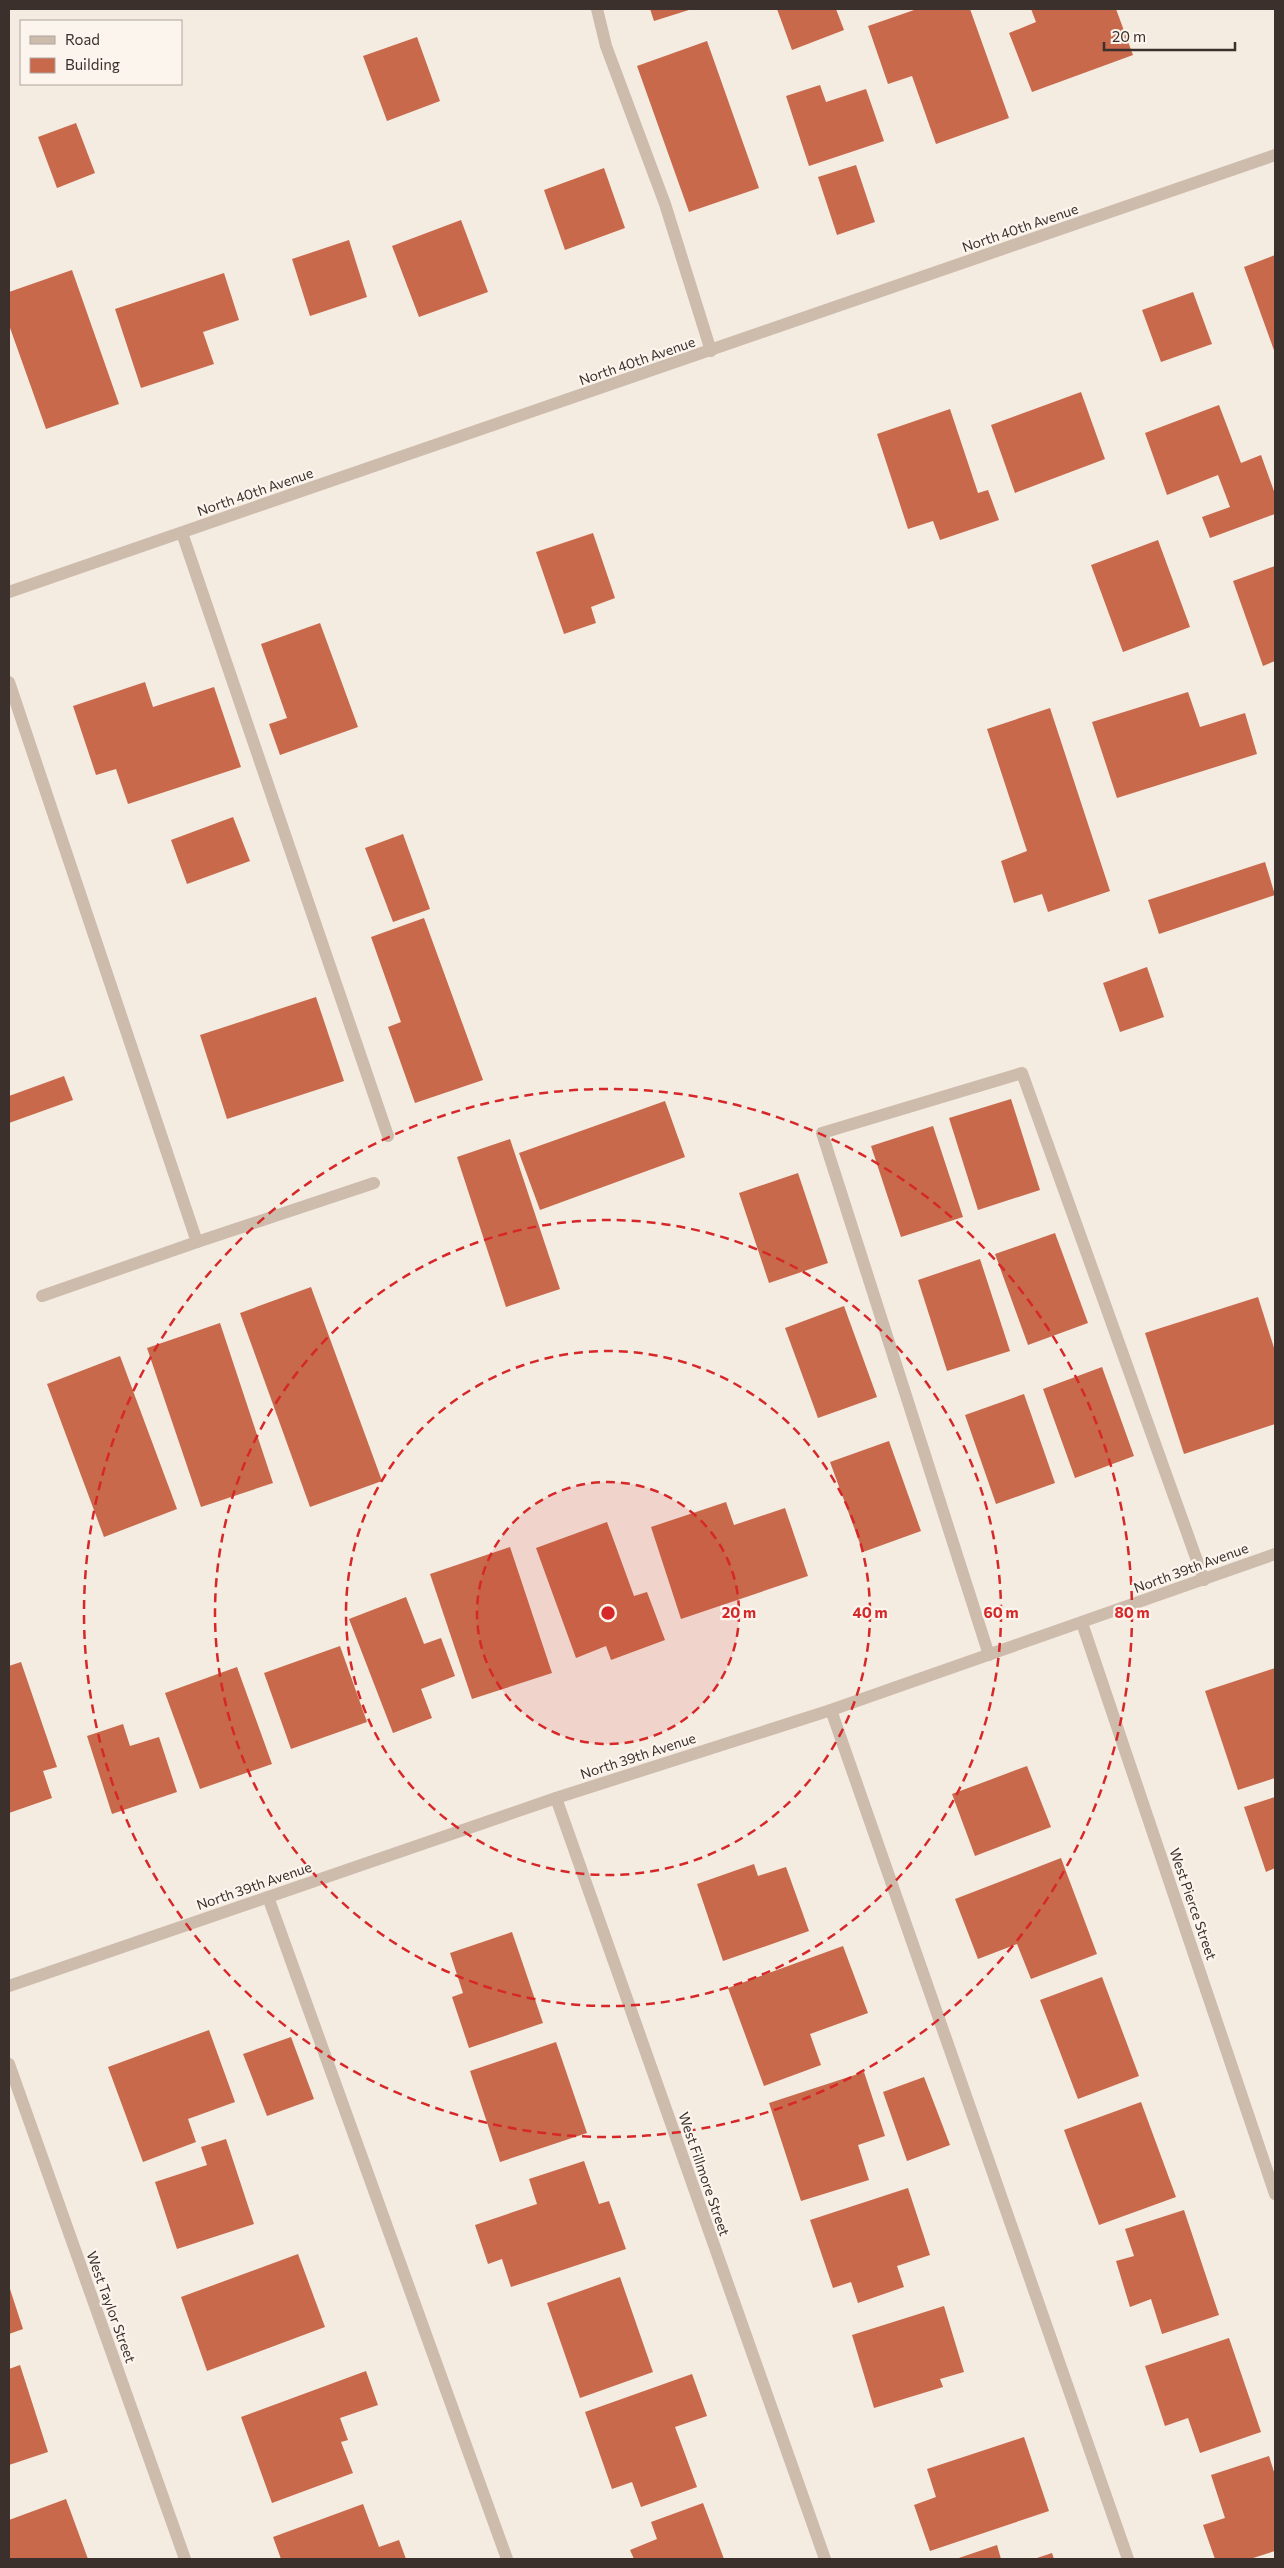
<svg xmlns="http://www.w3.org/2000/svg" width="1284" height="2568" viewBox="0 0 1284 2568" font-family="Commissioner,sans-serif">
  <style>
    .building { fill: #c8694b }
    .lines { fill: none; stroke-linecap: round; stroke-linejoin: round }
    .service { stroke: #cdbbac; stroke-width: 12 }
    .minor { stroke: #cdbbac; stroke-width: 12 }
    .tertiary { stroke: #cdbbac; stroke-width: 12 }
    .ring { fill: none; stroke: #d62828; stroke-width: 2.5; stroke-dasharray: 9 6 }
    .labels { text-anchor: middle; stroke-width: 4.5; stroke-linejoin: round; paint-order: stroke }
    .street-label { font-size: 14px; fill: #3b302b; stroke: #fbf5ee }
    .centre { fill: #d62828; stroke: #fbf5ee; stroke-width: 2.5 }
    .ring-label { font-size: 15px; text-anchor: middle; font-weight: bold; fill: #d62828; stroke: #fbf5ee; stroke-width: 4.5; stroke-linejoin: round; paint-order: stroke }
  </style>
  <rect width="100%" height="100%" fill="#f4ebe1"/>
  <g class="building">
    <polygon points="650,9 692,9 654,21"/>
    <polygon points="777,9 836,9 844,30 792,50"/>
    <polygon points="917,9 970,9 1009,118 936,144 912,76 888,84 868,26"/>
    <polygon points="1031,9 1116,9 1133,55 1032,92 1009,33 1036,22"/>
    <polygon points="417,37 440,101 387,121 363,56"/>
    <polygon points="707,41 759,188 689,212 637,66"/>
    <polygon points="820,85 826,102 866,89 884,141 809,166 786,96"/>
    <polygon points="76,123 95,173 57,188 38,137"/>
    <polygon points="856,165 875,222 837,235 818,177"/>
    <polygon points="604,168 625,228 565,250 544,190"/>
    <polygon points="461,220 488,292 419,317 392,246"/>
    <polygon points="349,240 367,297 310,316 292,259"/>
    <polygon points="1275,255 1275,353 1244,267"/>
    <polygon points="72,270 119,404 46,429 9,325 9,292"/>
    <polygon points="224,273 239,320 203,332 214,364 141,388 115,309"/>
    <polygon points="1193,292 1212,344 1161,362 1142,310"/>
    <polygon points="1081,392 1105,459 1015,493 991,425"/>
    <polygon points="1219,405 1241,463 1261,455 1275,494 1275,514 1210,538 1202,517 1230,507 1218,475 1167,495 1145,433"/>
    <polygon points="950,409 978,493 988,490 999,520 940,540 933,521 908,529 877,434"/>
    <polygon points="593,533 615,598 591,607 596,623 564,634 536,552"/>
    <polygon points="1158,540 1190,627 1123,652 1091,565"/>
    <polygon points="1275,566 1275,661 1263,666 1233,581"/>
    <polygon points="320,623 358,727 280,755 269,724 287,718 261,644"/>
    <polygon points="145,682 153,707 214,687 241,767 128,804 116,769 96,775 73,706"/>
    <polygon points="1188,692 1200,727 1245,713 1257,754 1117,798 1092,722"/>
    <polygon points="1050,708 1110,891 1048,912 1042,894 1014,903 1001,861 1027,851 987,729"/>
    <polygon points="233,817 250,861 187,884 171,840"/>
    <polygon points="403,834 430,909 393,922 365,848"/>
    <polygon points="1265,862 1275,895 1159,934 1148,900"/>
    <polygon points="424,918 483,1080 415,1103 388,1027 401,1022 371,937"/>
    <polygon points="1147,967 1164,1017 1120,1032 1103,983"/>
    <polygon points="316,997 344,1081 227,1119 200,1035"/>
    <polygon points="64,1076 73,1100 9,1123 9,1096"/>
    <polygon points="1011,1099 1040,1190 978,1210 949,1118"/>
    <polygon points="665,1101 685,1157 540,1210 519,1153"/>
    <polygon points="933,1126 963,1217 901,1237 871,1146"/>
    <polygon points="510,1139 560,1289 506,1307 457,1157"/>
    <polygon points="798,1173 828,1263 769,1283 739,1193"/>
    <polygon points="1055,1233 1088,1323 1028,1345 995,1254"/>
    <polygon points="980,1259 1010,1351 947,1371 918,1280"/>
    <polygon points="311,1287 382,1481 310,1507 240,1313"/>
    <polygon points="1258,1297 1275,1351 1275,1424 1184,1454 1145,1333"/>
    <polygon points="844,1306 877,1397 818,1418 785,1328"/>
    <polygon points="220,1323 273,1483 201,1507 147,1348"/>
    <polygon points="120,1356 177,1509 104,1537 47,1384"/>
    <polygon points="1102,1367 1134,1456 1075,1478 1043,1389"/>
    <polygon points="1024,1394 1055,1483 996,1504 965,1415"/>
    <polygon points="889,1441 921,1531 863,1552 830,1462"/>
    <polygon points="726,1502 734,1525 785,1508 808,1576 681,1619 651,1527"/>
    <polygon points="607,1522 634,1596 647,1592 665,1640 611,1660 606,1646 576,1658 536,1548"/>
    <polygon points="510,1547 552,1673 472,1699 430,1574"/>
    <polygon points="406,1597 424,1644 441,1638 455,1676 421,1689 432,1718 393,1733 349,1619"/>
    <polygon points="340,1646 367,1722 291,1749 264,1673"/>
    <polygon points="21,1662 57,1767 43,1771 52,1798 9,1813 9,1666"/>
    <polygon points="237,1667 272,1764 200,1789 165,1693"/>
    <polygon points="1275,1668 1275,1778 1238,1790 1205,1691"/>
    <polygon points="123,1724 130,1746 159,1737 177,1792 112,1814 87,1736"/>
    <polygon points="1027,1766 1051,1827 975,1856 952,1794"/>
    <polygon points="1275,1797 1275,1868 1266,1872 1244,1807"/>
    <polygon points="1061,1858 1097,1954 1031,1979 1017,1944 978,1959 955,1899"/>
    <polygon points="754,1864 758,1876 786,1867 809,1931 723,1961 697,1884"/>
    <polygon points="512,1932 543,2023 469,2048 452,1997 463,1993 450,1953"/>
    <polygon points="843,1946 868,2013 810,2034 821,2065 764,2086 728,1988"/>
    <polygon points="1102,1977 1139,2076 1078,2099 1040,2000"/>
    <polygon points="209,2030 235,2102 188,2119 196,2142 143,2162 108,2067"/>
    <polygon points="291,2037 314,2099 267,2116 243,2054"/>
    <polygon points="556,2042 587,2133 500,2162 470,2071"/>
    <polygon points="864,2072 885,2136 858,2145 869,2180 801,2201 769,2103"/>
    <polygon points="924,2077 950,2145 907,2161 883,2092"/>
    <polygon points="1141,2102 1176,2197 1099,2225 1064,2130"/>
    <polygon points="226,2139 254,2224 177,2249 155,2182 207,2165 201,2147"/>
    <polygon points="584,2161 599,2204 609,2201 626,2249 511,2287 502,2259 488,2264 475,2225 537,2204 529,2179"/>
    <polygon points="908,2188 930,2255 897,2266 904,2287 858,2303 851,2282 833,2288 810,2220"/>
    <polygon points="1184,2210 1219,2315 1162,2334 1151,2299 1130,2307 1116,2261 1134,2256 1125,2229"/>
    <polygon points="298,2254 325,2327 207,2371 181,2297"/>
    <polygon points="620,2277 653,2372 580,2398 547,2303"/>
    <polygon points="9,2286 23,2329 9,2334"/>
    <polygon points="944,2306 964,2372 940,2379 943,2387 874,2408 852,2335"/>
    <polygon points="1229,2338 1261,2432 1200,2453 1188,2418 1165,2426 1145,2366"/>
    <polygon points="20,2365 48,2452 9,2465 9,2369"/>
    <polygon points="366,2371 378,2405 340,2418 348,2440 341,2442 353,2473 272,2503 241,2417"/>
    <polygon points="692,2374 707,2416 675,2427 697,2487 641,2507 632,2482 612,2489 585,2412"/>
    <polygon points="1024,2437 1049,2511 930,2551 914,2505 936,2497 927,2469"/>
    <polygon points="1269,2456 1275,2475 1275,2551 1250,2559 1215,2559 1203,2525 1225,2518 1211,2475"/>
    <polygon points="66,2499 88,2559 9,2559 9,2520"/>
    <polygon points="703,2503 724,2559 634,2559 630,2550 657,2539 651,2522"/>
    <polygon points="363,2504 379,2547 399,2540 406,2559 281,2559 273,2537"/>
    <polygon points="997,2545 1001,2559 956,2559"/>
    <polygon points="1052,2553 1054,2559 1034,2559"/>
  </g>
  <g class="lines">
    <g class="service">
      <polyline points="597,9 606,46 665,204 711,351"/>
      <polyline points="182,533 388,1136"/>
      <polyline points="9,682 197,1242 42,1296"/>
      <polyline points="197,1242 374,1183"/>
      <polyline points="989,1655 822,1133 1022,1073 1204,1580"/>
      <polyline points="831,1710 1128,2559"/>
      <polyline points="268,1897 507,2559"/>
    </g>
    <g class="minor">
      <polyline points="9,592 1275,155"/>
      <polyline points="1082,1623 1275,2194"/>
      <polyline points="556,1798 825,2559"/>
      <polyline points="9,2064 185,2559"/>
    </g>
    <polyline class="tertiary" points="9,1986 556,1798 831,1710 1275,1554"/>
  </g>
  <circle cx="608" cy="1613" r="131" fill="#d62828" fill-opacity=".12"/>
  <g class="ring">
    <circle cx="608" cy="1613" r="131"/>
    <circle cx="608" cy="1613" r="262"/>
    <circle cx="608" cy="1613" r="393"/>
    <circle cx="608" cy="1613" r="524"/>
  </g>
  <g class="labels">
    <g class="street-label">
      <text transform="translate(1020 228) rotate(-19)" y="5">North 40th Avenue</text>
      <text transform="translate(637 361) rotate(-19)" y="5">North 40th Avenue</text>
      <text transform="translate(255 492) rotate(-19)" y="5">North 40th Avenue</text>
      <text transform="translate(1191 1568) rotate(-20)" y="5">North 39th Avenue</text>
      <text transform="translate(638 1756) rotate(-18)" y="5">North 39th Avenue</text>
      <text transform="translate(254 1886) rotate(-19)" y="5">North 39th Avenue</text>
      <text transform="translate(1193 1904) rotate(71)" y="5">West Pierce Street</text>
      <text transform="translate(704 2174) rotate(71)" y="5">West Fillmore Street</text>
      <text transform="translate(111 2307) rotate(70)" y="5">West Taylor Street</text>
    </g>
  </g>
  <circle cx="608" cy="1613" r="8" class="centre"/>
  <g class="ring-label">
    <text x="739" y="1618">20 m</text>
    <text x="870" y="1618">40 m</text>
    <text x="1001" y="1618">60 m</text>
    <text x="1132" y="1618">80 m</text>
  </g>
  <rect width="1284" height="2568" fill="none" stroke="#3b302b" stroke-width="20"/>
  <rect x="20" y="20" width="162" height="65" fill="#fbf5ee" stroke="#aea6a0"/>
  <rect x="30" y="36" width="25" height="8" fill="#cdbbac" stroke="#aea6a0"/>
  <text x="65" y="45" font-size="15" fill="#3b302b">Road</text>
  <rect x="30" y="58" width="25" height="15" fill="#c8694b" stroke="#aea6a0"/>
  <text x="65" y="70" font-size="15" fill="#3b302b">Building</text>
  <path d="M1104 42v8h131v-8" fill="none" stroke="#3b302b" stroke-width="2.5"/>
  <text x="1112" y="42" font-size="15" fill="#3b302b" stroke="#fbf5ee" stroke-width="4" paint-order="stroke">20 m</text>
</svg>
